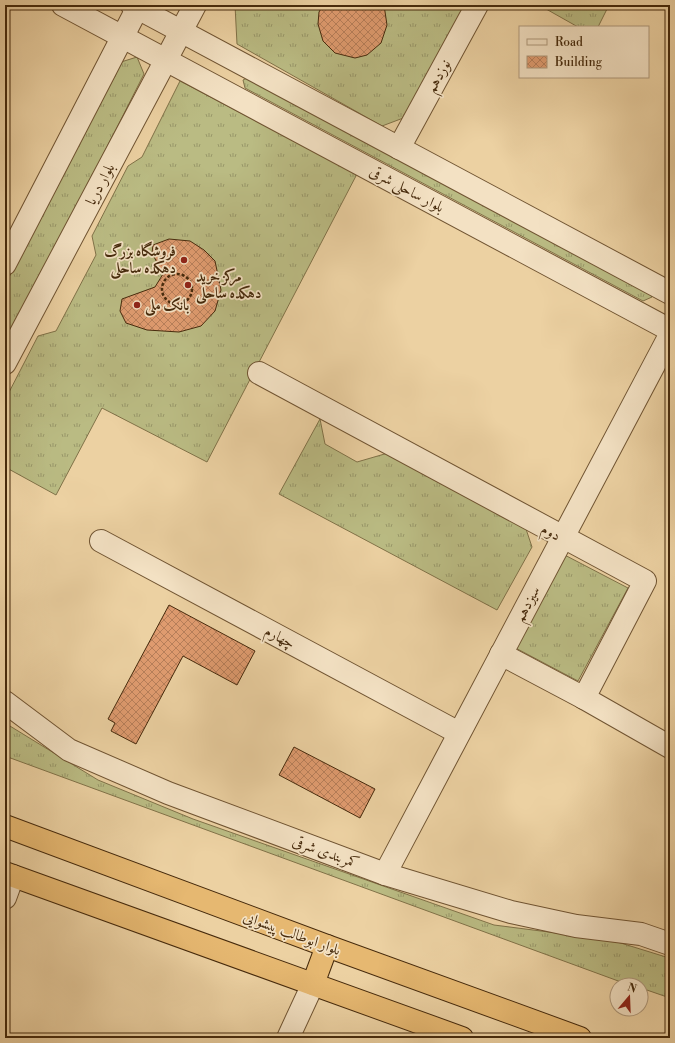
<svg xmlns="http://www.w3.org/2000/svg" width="675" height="1043" viewBox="0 0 675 1043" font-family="'Libre Bodoni',Amiri,serif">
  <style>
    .grass { fill: url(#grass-tufts); stroke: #807248 }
    .building { fill: url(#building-cross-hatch); stroke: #462a0c }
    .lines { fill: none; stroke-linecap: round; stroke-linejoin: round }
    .minor-casing { stroke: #705432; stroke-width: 24 }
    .tertiary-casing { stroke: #705432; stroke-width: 24 }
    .trunk-casing { stroke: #462a0c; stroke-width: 24 }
    .path { stroke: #462a0c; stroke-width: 2.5; stroke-dasharray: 3 2; stroke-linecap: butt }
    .minor { stroke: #f3e1c3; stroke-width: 22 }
    .tertiary { stroke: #f3e1c3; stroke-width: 22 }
    .trunk { stroke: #e6b871; stroke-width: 22 }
    .poi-dot { fill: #8f2418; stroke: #f3e1c3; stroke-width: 1.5 }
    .labels { text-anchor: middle; stroke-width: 3.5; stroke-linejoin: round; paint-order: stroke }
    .street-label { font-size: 15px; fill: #462a0c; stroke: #f3e1c3 }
    .poi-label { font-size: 15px; font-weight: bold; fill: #462a0c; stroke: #f3e1c3; text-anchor: start }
  </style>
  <defs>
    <pattern id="grass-tufts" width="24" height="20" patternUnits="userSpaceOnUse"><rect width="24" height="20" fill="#babb83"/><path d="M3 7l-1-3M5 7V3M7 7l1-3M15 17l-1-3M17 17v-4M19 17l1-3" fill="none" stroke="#99986a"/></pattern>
    <pattern id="building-cross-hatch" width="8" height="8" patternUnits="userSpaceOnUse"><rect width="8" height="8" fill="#df9b6f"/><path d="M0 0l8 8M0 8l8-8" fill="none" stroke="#b77f5a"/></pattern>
  </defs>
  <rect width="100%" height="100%" fill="#ecd1a2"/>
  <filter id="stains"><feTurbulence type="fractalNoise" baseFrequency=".005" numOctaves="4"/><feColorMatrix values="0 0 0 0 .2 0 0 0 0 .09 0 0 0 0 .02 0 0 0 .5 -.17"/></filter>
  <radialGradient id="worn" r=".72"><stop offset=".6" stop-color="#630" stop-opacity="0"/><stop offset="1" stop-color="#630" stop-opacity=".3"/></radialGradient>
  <g class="grass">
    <polygon points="235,5 468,5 406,117 382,126 237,44"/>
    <polygon points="539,5 609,5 598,27 578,27"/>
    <polygon points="137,57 144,74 5,348 5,285 121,62"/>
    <polygon points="249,77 647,291 652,297 643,301 245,88 243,80"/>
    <polygon points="180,81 357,174 207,462 102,408 56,495 5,467 5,400 38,336 56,331 96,255 92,236 128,166 142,157"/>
    <polygon points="320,419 325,444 357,462 388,453 526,529 532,547 497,610 279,494"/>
    <polygon points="557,551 628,588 578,681 508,644"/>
    <polygon points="5,723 98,780 193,819 494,925 611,940 666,957 670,959 670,998 641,988 641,985 631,985 621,982 5,756"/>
  </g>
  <g class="building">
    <polygon points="323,5 384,5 387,25 381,43 367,55 355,58 335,53 323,41 318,24 319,12"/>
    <polygon points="169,239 190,241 204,250 215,261 221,290 215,311 201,326 179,332 147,330 126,323 120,311 122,299 155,287 163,274 152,253 153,245"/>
    <polygon points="169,605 255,651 237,685 183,656 136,744 111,731 115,723 108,719"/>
    <polygon points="294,747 375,789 360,818 279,775"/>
  </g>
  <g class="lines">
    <defs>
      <g id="minor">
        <polyline points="399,148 477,5"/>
        <polyline points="259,373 645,581 584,698 501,654"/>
        <polyline points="101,541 459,733"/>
        <polyline points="584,698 670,747"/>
        <polyline points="5,898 13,876"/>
        <polyline points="288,1038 313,984"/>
      </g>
      <g id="tertiary">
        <polyline points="63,5 670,330"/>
        <polyline points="132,5 670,293"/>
        <polyline points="5,264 139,5"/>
        <polyline points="5,363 195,5"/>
        <polyline points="5,702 69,750 168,793 385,874 511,912 576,926 641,934 670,944"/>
        <polyline points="385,874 670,335"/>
      </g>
      <g id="trunk">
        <polyline points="5,826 327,946 580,1038"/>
        <polyline points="5,873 462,1038"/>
        <polyline points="313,984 327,946"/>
      </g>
    </defs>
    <use href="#minor" class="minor-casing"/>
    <use href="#tertiary" class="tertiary-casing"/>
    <use href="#trunk" class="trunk-casing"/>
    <circle class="path" cx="177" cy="289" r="15"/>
    <use href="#minor" class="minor"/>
    <use href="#tertiary" class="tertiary"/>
    <use href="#trunk" class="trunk"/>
  </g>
  <g class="poi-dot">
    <circle cx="184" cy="260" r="4"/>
    <circle cx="188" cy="285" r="4"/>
    <circle cx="137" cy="305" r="4"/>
  </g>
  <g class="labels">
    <g class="street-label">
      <text transform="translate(438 76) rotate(-61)" y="5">نوزدهم</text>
      <text transform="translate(100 184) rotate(-62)" y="5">بلوار دریا</text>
      <text transform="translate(407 189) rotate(28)" y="5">بلوار ساحلی شرقی</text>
      <text transform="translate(551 532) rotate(28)" y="5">دوم</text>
      <text transform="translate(527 604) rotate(-62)" y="5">سیزدهم</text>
      <text transform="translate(280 637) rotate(28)" y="5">چهارم</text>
      <text transform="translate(326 852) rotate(20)" y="5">کمربندی شرقی</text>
      <text transform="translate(292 933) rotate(20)" y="5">بلوار ابوطالب پیشوایی</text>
    </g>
    <g class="poi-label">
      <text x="176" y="256" text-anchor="end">فروشگاه بزرگ<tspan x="176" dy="17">دهکده ساحلی</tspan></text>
      <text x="196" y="281">مرکز خرید<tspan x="196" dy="17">دهکده ساحلی</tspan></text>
      <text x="145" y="310">بانک ملی</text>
    </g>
  </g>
  <rect width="675" height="1043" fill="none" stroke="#ecd1a2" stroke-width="20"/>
  <rect x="6" y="6" width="663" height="1031" fill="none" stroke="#462a0c" stroke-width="2"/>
  <rect x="10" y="10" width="655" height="1023" fill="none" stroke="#462a0c"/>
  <rect x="519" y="26" width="130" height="52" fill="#f3e1c3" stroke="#ae987a"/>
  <rect x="527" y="39" width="20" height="6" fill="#f3e1c3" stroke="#ae987a"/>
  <text x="555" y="46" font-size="12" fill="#462a0c">Road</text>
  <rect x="527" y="56" width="20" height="12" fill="url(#building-cross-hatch)" stroke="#ae987a"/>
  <text x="555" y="66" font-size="12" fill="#462a0c">Building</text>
  <g transform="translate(629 997) rotate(19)"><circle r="19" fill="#f3e1c3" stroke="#ae987a"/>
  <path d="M0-3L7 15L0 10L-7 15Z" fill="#8f2418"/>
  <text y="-6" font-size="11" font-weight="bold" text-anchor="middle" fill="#462a0c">N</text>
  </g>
  <rect width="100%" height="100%" filter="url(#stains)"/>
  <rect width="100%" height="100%" fill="url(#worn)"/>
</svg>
